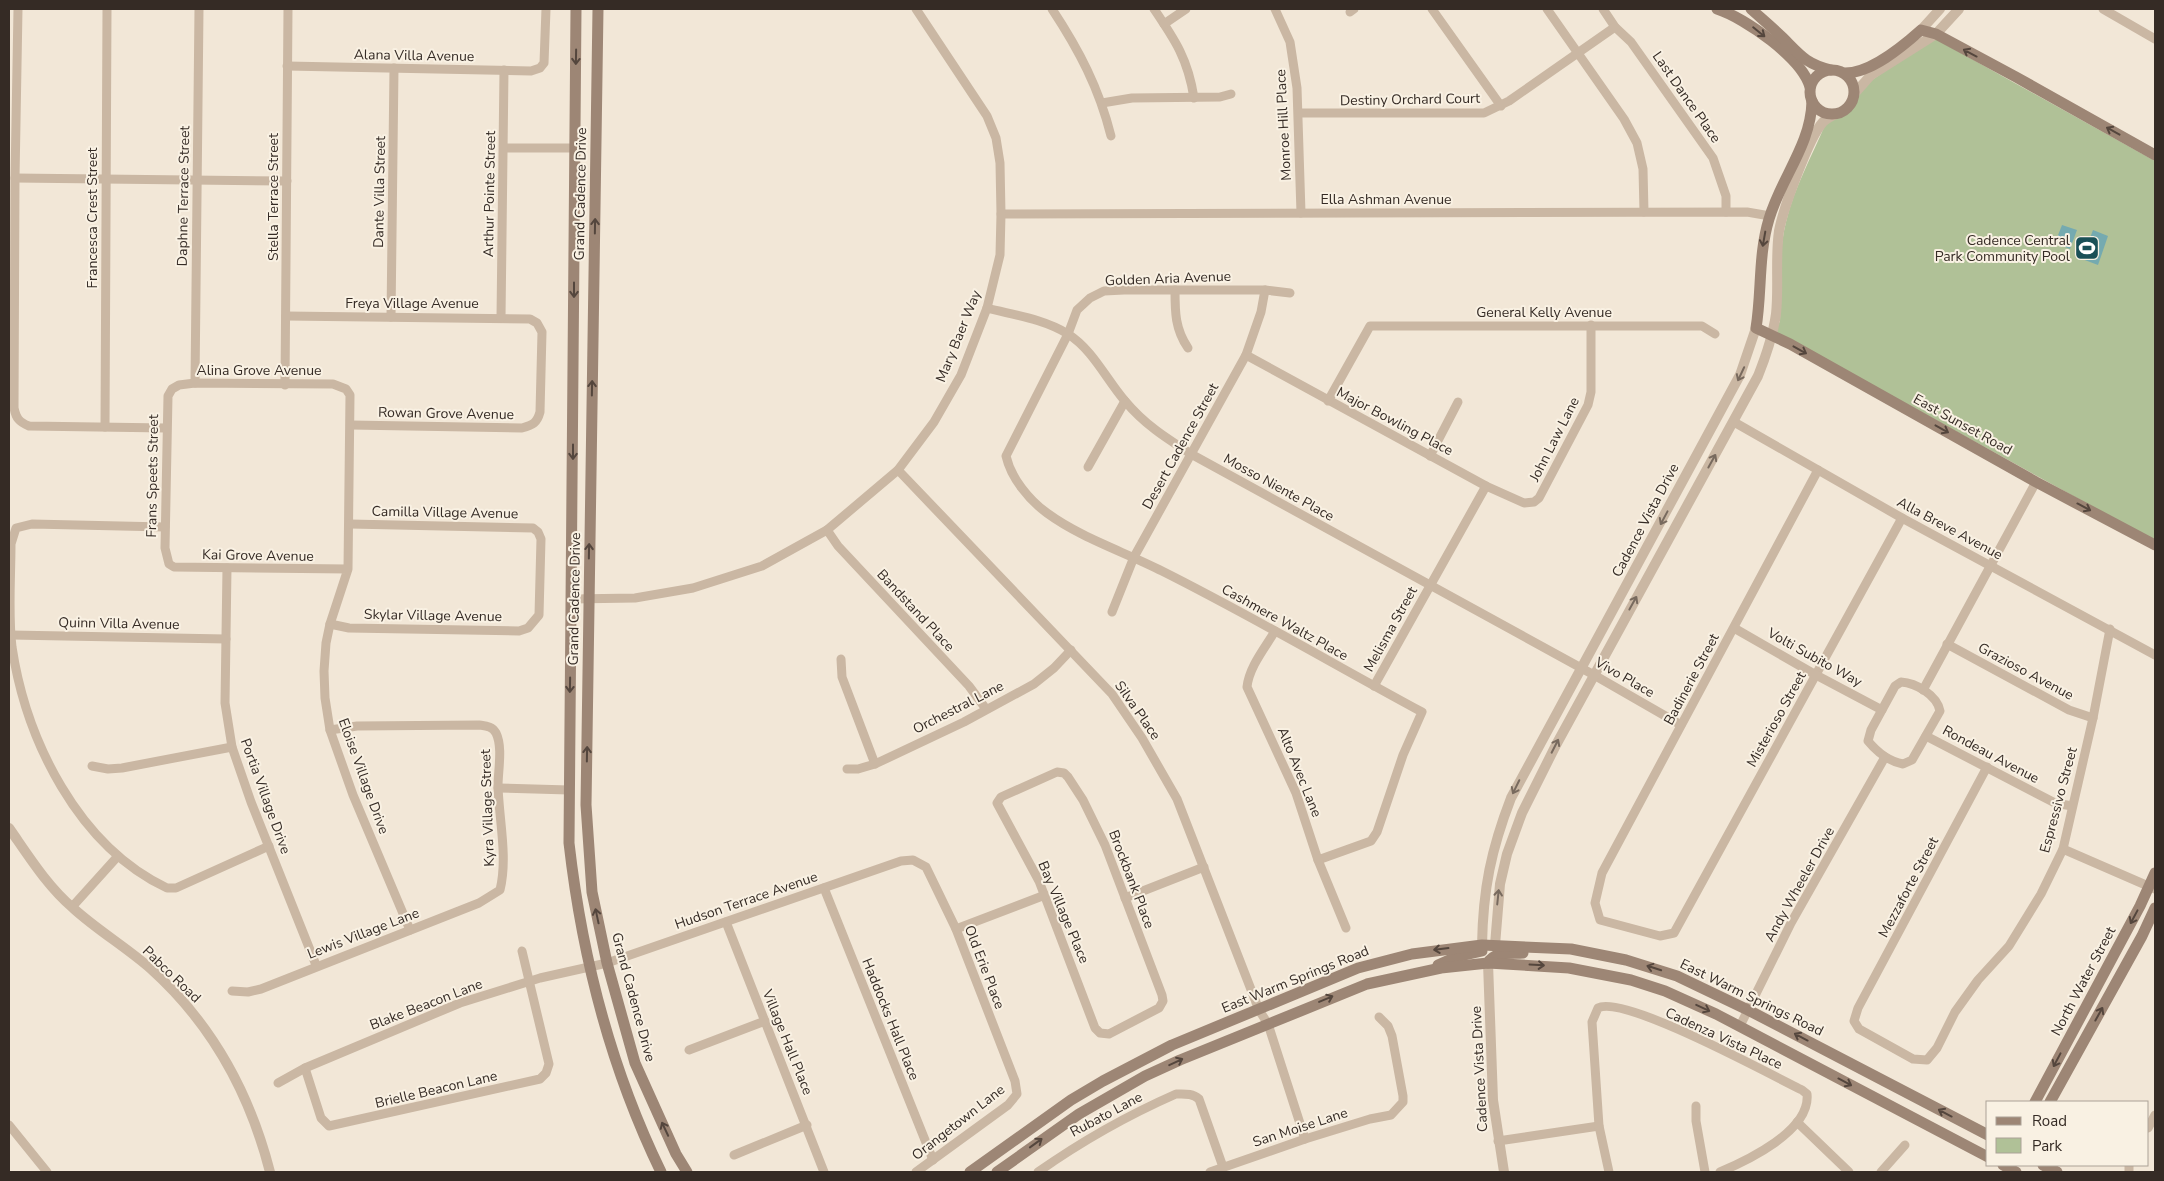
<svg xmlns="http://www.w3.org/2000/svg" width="2164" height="1181" viewBox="0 0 2164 1181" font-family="'Nunito Sans',sans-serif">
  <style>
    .green { fill: #b0c197 }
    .water { fill: #75aab0 }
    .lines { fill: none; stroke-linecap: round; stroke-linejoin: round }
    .minor { stroke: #cab7a3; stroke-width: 9 }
    .tertiary { stroke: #cab7a3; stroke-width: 10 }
    .secondary { stroke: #9d8675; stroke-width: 11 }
    .oneway { stroke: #54463d }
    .oneway2 { stroke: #786a5e }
    .labels { text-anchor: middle; stroke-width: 4; stroke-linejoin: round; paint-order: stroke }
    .street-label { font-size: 14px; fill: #352b25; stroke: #f9f1e3 }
    .poi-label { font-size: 14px; fill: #352b25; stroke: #f9f1e3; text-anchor: end }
  </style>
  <rect width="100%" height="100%" fill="#f2e7d7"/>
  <path class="green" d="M1934 38 2155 161V541L1776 332 1777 324 1780 322C1781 289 1778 253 1786 222 1794 188 1812 156 1825 125L1831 118 1851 108 1859 93 1869 82Z"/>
  <g class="water">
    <polygon points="2062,225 2077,230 2070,249 2055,243"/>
    <polygon points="2093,230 2108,236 2098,265 2082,259"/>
  </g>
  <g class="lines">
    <g class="minor">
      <path d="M18 9 15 178 14 408C16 418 19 422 29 426L166 428"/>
      <path d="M1052 9C1079 50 1099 88 1111 136"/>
      <path d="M1154 9C1175 40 1188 59 1194 98"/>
      <polyline points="1275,9 1290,42 1297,88 1301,213"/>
      <polyline points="1432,9 1501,106"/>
      <polyline points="1547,9 1624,119 1637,143 1643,169 1644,212"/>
      <polyline points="1603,9 1615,27 1631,42 1713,158 1726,196 1726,212"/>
      <polyline points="2103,9 2155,39"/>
      <polyline points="1350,12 1354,9"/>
      <polyline points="1164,24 1186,9"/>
      <polyline points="287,66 531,71 540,68 544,63 546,9"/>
      <polyline points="1102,103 1132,98 1220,97 1231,94"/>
      <polyline points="1299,113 1484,113 1509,101 1615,27"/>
      <polyline points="504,148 575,148"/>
      <polyline points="15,178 287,181"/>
      <polyline points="1001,214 1747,212 1770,216"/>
      <path d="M1175 290C1175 312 1175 329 1188 348"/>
      <path d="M1290 293 1265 290H1124L1104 291 1090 298 1077 310 1068 334 1006 456C1011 478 1029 500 1047 513 1081 538 1125 552 1162 571 1250 615 1335 665 1422 712L1403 755 1377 832 1371 841 1318 860"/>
      <path d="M987 308C1014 315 1044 319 1068 334 1093 350 1106 379 1125 401 1144 424 1166 438 1191 454L1594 675 1681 725"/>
      <path d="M286 316 530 319 537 323 542 332 540 412C537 423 533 425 522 428L351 425"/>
      <polyline points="391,317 394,68"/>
      <polyline points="501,318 504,70"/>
      <polyline points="1246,355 1486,486 1524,503 1534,502 1539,498 1588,405 1591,392 1591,325"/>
      <polyline points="195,383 199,9"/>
      <polyline points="285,385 288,9"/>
      <polyline points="1328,401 1370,326 1702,326 1715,334"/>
      <polyline points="1734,422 1902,518 2155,655"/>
      <polyline points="105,427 107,9"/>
      <polyline points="1430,456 1458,402"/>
      <polyline points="1088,467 1125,401"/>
      <polyline points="898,470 1112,694 1142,738 1177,799 1259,1010 1268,1024 1305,1139"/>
      <polyline points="1818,470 1602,873 1595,903 1600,920 1660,936 1674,933 1902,518"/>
      <path d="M165 527 32 524 16 528 11 544C11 577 8 615 12 647 26 740 78 846 167 888H176L269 846"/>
      <polyline points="827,530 838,546 969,686 986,709"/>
      <polyline points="227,568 225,703 232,747 251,802 316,965"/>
      <polyline points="348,569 174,567 169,564 165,548 168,396 172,389 179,385 195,383 333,384 346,389 350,395 348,569 330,624 326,643 324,671 325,698 330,730 353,795 410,930"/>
      <polyline points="572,599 635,598 693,588 762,566 827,530 898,470 934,422 961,375 987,308 1000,255 1001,214 1000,163 996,138 987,116 916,9"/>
      <polyline points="1112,612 1134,557 1246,355 1261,312 1265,290"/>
      <polyline points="330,624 349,628 519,631 528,628 539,615 541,539 538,532 533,528 350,524"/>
      <polyline points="1734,628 1816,675 1882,710"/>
      <path d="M1275 631C1265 648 1249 667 1247 687L1296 793 1318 860 1346 928"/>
      <polyline points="11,635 226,639"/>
      <polyline points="1947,644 2069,710 2093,718"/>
      <polyline points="841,659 842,677 875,764"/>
      <path d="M1901 682C1916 683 1937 695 1940 711L1912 760 1903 764C1888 761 1877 752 1868 741L1871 730 1895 686Z"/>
      <polyline points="1374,686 1486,486"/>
      <polyline points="1923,690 2036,482"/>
      <polyline points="1926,736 2055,803 2072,806"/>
      <polyline points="92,766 108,769 122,768 232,747"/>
      <polyline points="1987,767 1858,1008 1854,1021 1859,1029 1913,1059 1927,1060 1937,1048 1955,1012 1978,980 2009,946 2041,894 2063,849 2093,718 2110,629"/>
      <polyline points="847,769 858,769 875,764 964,722 1034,684 1054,668 1071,650"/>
      <polygon points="1057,772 1064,773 1068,777 1083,800 1105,845 1162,995 1163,1001 1159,1008 1109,1034 1100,1033 1095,1028 1039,881 997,803 1001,797"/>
      <polyline points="498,788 569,790"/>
      <polyline points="2063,849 2155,889"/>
      <polyline points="824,888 933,1160"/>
      <polyline points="1125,898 1204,867"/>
      <polyline points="72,907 118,856"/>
      <polyline points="726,922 824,1172"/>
      <polyline points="956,929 1045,895"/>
      <path d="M232 991 248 992 261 989 479 903 500 890C508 857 499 820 498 786 498 771 503 747 496 733 492 726 486 726 479 725L357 726 330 730"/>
      <polyline points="1740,1026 1791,923 1885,757"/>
      <polyline points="689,1050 765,1021"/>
      <polyline points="305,1068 321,1118 329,1126 540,1079 546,1073 549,1064 522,951"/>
      <polyline points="278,1083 305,1068 460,1003 540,978 607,963 901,861 913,860 926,867 956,929 1015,1081 1017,1094 1008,1105 916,1172"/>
      <polyline points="1696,1106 1696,1121 1705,1172"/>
      <polyline points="1797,1122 1849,1172"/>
      <polyline points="9,1125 47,1172"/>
      <polyline points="2148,1128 2155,1115"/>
      <polyline points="1498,1141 1599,1126"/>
      <polyline points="734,1155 807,1125"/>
      <polyline points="2129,1165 2129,1172"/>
      <path d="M1038 1172C1082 1141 1126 1116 1176 1094 1185 1094 1192 1093 1199 1099L1223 1167"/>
      <polyline points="1210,1172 1305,1139 1370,1119 1391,1115 1403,1102 1403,1096 1392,1036 1388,1026 1379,1017"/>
      <path d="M1609 1172 1599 1126 1592 1022 1598 1008C1623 994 1771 1075 1802 1090L1807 1094C1811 1131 1746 1161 1720 1172"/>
      <polyline points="1881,1172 1905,1145"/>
    </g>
    <g class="tertiary">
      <polyline points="1921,30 1940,9"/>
      <polyline points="1855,93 1871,75 1936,34 1959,9"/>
      <path d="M9 828C28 855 47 886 73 908 97 930 126 947 151 969 211 1023 250 1094 270 1172"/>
      <path d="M1482 945C1483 889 1491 850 1511 798L1740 375 1756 328"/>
      <path d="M1495 945 1500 884 1507 854 1522 813 1556 745 1758 376C1766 356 1773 336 1776 314 1779 287 1775 259 1779 231 1783 209 1809 137 1823 122 1827 118 1831 116 1836 114"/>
      <polyline points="1488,963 1493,1100 1504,1172"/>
    </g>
    <g class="secondary">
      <path d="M576 9 569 843C582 957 611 1069 661 1172"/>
      <polyline points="598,9 586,805 592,892 607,963 635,1063 676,1154 687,1172"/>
      <path d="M1717 9C1745 18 1802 58 1810 87"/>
      <path d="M1751 9C1761 18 1773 28 1783 38 1800 55 1806 64 1831 70"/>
      <circle cx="1832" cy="92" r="22"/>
      <path d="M1845 73C1871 73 1902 47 1921 30L1936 34 2016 77 2155 155"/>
      <path d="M1812 101C1811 145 1781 178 1769 219 1758 255 1762 292 1756 328L1790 344 2036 482 2155 545"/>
      <path d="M1488 963C1494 951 1511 954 1523 953"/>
      <polyline points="1438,965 1456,957 1482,951"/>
      <polyline points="2035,1102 2140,906 2155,873"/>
      <polyline points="2050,1102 2142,936 2155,908"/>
      <polyline points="2003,1165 2016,1172"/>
      <polyline points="2043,1165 2057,1172"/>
      <polyline points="970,1172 1071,1100 1103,1081 1172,1045 1358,968 1412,954 1482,945 1571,949 1626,960 1677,976 1748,1010 1988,1135"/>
      <polyline points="997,1172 1079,1114 1145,1076 1180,1060 1367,984 1441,968 1488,963 1569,968 1631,980 1665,991 1716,1014 1988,1157"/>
    </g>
  </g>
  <defs><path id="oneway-shaft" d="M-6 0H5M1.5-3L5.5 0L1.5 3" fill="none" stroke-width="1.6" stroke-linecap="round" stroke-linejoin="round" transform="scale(1.25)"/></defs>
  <g class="oneway">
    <use href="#oneway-shaft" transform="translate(1759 32) rotate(39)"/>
    <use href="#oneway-shaft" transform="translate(1970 53) rotate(-152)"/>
    <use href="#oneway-shaft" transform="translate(576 57) rotate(91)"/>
    <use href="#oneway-shaft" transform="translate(2113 131) rotate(-151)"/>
    <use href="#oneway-shaft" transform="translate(595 226) rotate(-89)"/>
    <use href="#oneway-shaft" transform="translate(1764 239) rotate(100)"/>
    <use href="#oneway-shaft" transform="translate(574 290) rotate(90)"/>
    <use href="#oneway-shaft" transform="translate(1800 350) rotate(29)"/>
    <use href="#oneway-shaft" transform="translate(592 388) rotate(-89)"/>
    <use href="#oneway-shaft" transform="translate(1942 429) rotate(29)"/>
    <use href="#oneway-shaft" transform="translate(573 452) rotate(90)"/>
    <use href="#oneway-shaft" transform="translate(2084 507) rotate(28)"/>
    <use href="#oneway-shaft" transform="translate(589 551) rotate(-89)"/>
    <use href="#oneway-shaft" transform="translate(570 685) rotate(91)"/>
    <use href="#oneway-shaft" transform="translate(587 754) rotate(-89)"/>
    <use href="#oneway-shaft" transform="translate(597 916) rotate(-102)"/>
    <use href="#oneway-shaft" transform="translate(2134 917) rotate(118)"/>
    <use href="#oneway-shaft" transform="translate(1441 949) rotate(173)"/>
    <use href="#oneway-shaft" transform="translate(1537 965) rotate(3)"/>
    <use href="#oneway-shaft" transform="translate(1654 968) rotate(-162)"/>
    <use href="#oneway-shaft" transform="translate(1326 999) rotate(-23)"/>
    <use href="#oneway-shaft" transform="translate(1703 1008) rotate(25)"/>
    <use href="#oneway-shaft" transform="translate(2099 1014) rotate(-61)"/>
    <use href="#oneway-shaft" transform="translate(1801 1037) rotate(-152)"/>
    <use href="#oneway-shaft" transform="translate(2057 1060) rotate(118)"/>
    <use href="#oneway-shaft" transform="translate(1176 1062) rotate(-25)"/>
    <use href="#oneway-shaft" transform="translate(1845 1082) rotate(28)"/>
    <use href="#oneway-shaft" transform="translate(1945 1113) rotate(-152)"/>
    <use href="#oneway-shaft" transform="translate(665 1129) rotate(-115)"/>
    <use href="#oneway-shaft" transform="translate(1036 1143) rotate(-36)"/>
  </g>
  <g class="oneway2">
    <use href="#oneway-shaft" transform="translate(1741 374) rotate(115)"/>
    <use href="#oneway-shaft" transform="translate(1712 461) rotate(-61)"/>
    <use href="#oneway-shaft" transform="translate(1664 518) rotate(118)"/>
    <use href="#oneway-shaft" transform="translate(1633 603) rotate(-61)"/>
    <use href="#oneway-shaft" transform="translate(1555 746) rotate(-63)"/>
    <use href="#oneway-shaft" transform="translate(1516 787) rotate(116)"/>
    <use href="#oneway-shaft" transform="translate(1498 897) rotate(-84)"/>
  </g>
  <defs>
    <symbol id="stadium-square" viewBox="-11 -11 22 22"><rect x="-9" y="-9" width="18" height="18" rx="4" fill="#1a5057" stroke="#f9f1e3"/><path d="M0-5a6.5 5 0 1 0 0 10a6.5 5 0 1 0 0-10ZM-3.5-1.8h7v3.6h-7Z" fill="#fff"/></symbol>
  </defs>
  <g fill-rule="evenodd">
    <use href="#stadium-square" x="2073" y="234" width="28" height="28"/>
  </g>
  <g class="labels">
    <g class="street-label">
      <text transform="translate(414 55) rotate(1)" y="5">Alana Villa Avenue</text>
      <text transform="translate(1687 97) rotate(55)" y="5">Last Dance Place</text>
      <text transform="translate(1410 99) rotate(-1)" y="5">Destiny Orchard Court</text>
      <text transform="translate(1283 125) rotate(-93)" y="5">Monroe Hill Place</text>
      <text transform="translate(379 192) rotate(-89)" y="5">Dante Villa Street</text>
      <text transform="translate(489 194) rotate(-89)" y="5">Arthur Pointe Street</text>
      <text transform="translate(580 194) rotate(-89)" y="5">Grand Cadence Drive</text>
      <text transform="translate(183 196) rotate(-89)" y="5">Daphne Terrace Street</text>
      <text transform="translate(273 197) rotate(-90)" y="5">Stella Terrace Street</text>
      <text x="1386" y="204">Ella Ashman Avenue</text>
      <text transform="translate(92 218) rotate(-90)" y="5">Francesca Crest Street</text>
      <text transform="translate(1168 278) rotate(-2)" y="5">Golden Aria Avenue</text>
      <text x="412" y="308">Freya Village Avenue</text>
      <text x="1544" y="317">General Kelly Avenue</text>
      <text transform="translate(958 336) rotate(-68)" y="5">Mary Baer Way</text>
      <text x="259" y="375">Alina Grove Avenue</text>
      <text transform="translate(446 413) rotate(1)" y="5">Rowan Grove Avenue</text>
      <text transform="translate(1395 421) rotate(28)" y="5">Major Bowling Place</text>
      <text transform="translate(1963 424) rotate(29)" y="5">East Sunset Road</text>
      <text transform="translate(1554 439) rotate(-63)" y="5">John Law Lane</text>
      <text transform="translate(1180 446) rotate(-61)" y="5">Desert Cadence Street</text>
      <text transform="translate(152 476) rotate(-89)" y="5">Frans Speets Street</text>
      <text transform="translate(1279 487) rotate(29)" y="5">Mosso Niente Place</text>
      <text transform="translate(445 512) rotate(1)" y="5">Camilla Village Avenue</text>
      <text transform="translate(1645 520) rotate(-62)" y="5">Cadence Vista Drive</text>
      <text transform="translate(1950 528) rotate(28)" y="5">Alla Breve Avenue</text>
      <text transform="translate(258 555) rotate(1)" y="5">Kai Grove Avenue</text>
      <text transform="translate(574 599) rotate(-89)" y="5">Grand Cadence Drive</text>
      <text transform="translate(916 610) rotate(47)" y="5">Bandstand Place</text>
      <text transform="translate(433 615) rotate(1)" y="5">Skylar Village Avenue</text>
      <text transform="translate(1285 622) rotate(29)" y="5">Cashmere Waltz Place</text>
      <text transform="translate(119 623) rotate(1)" y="5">Quinn Villa Avenue</text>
      <text transform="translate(1390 629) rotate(-61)" y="5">Melisma Street</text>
      <text transform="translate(1815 657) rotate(29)" y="5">Volti Subito Way</text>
      <text transform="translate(2026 671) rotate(28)" y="5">Grazioso Avenue</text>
      <text transform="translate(1625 677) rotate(30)" y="5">Vivo Place</text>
      <text transform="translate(1691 679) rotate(-62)" y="5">Badinerie Street</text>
      <text transform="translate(958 707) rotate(-27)" y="5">Orchestral Lane</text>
      <text transform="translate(1138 710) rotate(55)" y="5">Silva Place</text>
      <text transform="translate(1776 719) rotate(-61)" y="5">Misterioso Street</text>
      <text transform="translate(1991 754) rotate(28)" y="5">Rondeau Avenue</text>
      <text transform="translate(1300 772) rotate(68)" y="5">Alto Avec Lane</text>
      <text transform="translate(364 776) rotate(70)" y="5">Eloise Village Drive</text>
      <text transform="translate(266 796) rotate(70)" y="5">Portia Village Drive</text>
      <text transform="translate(2058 800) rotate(-75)" y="5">Espressivo Street</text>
      <text transform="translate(487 808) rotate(-92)" y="5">Kyra Village Street</text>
      <text transform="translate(1132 879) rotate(69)" y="5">Brockbank Place</text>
      <text transform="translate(1799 884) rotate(-61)" y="5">Andy Wheeler Drive</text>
      <text transform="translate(1908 887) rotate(-62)" y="5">Mezzaforte Street</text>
      <text transform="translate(746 900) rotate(-19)" y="5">Hudson Terrace Avenue</text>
      <text transform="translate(1064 912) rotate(67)" y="5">Bay Village Place</text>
      <text transform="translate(363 933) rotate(-21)" y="5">Lewis Village Lane</text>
      <text transform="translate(985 967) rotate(69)" y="5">Old Erie Place</text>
      <text transform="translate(172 974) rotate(44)" y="5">Pabco Road</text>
      <text transform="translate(1295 979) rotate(-22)" y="5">East Warm Springs Road</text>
      <text transform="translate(2083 981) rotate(-62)" y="5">North Water Street</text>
      <text transform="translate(634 997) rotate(75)" y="5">Grand Cadence Drive</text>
      <text transform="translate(1752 997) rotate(26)" y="5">East Warm Springs Road</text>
      <text transform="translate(426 1004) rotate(-21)" y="5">Blake Beacon Lane</text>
      <text transform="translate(891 1019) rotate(68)" y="5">Haddocks Hall Place</text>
      <text transform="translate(1724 1038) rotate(25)" y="5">Cadenza Vista Place</text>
      <text transform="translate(788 1042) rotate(68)" y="5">Village Hall Place</text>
      <text transform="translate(1479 1069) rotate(-93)" y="5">Cadence Vista Drive</text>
      <text transform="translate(436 1089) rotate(-13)" y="5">Brielle Beacon Lane</text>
      <text transform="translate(1106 1114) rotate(-28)" y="5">Rubato Lane</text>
      <text transform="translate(958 1122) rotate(-38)" y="5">Orangetown Lane</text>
      <text transform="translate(1300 1127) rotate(-18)" y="5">San Moise Lane</text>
    </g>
    <g class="poi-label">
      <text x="2070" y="245">Cadence Central<tspan x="2070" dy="16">Park Community Pool</tspan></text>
    </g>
  </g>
  <rect width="2164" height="1181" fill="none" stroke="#352b25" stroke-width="20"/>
  <rect x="1986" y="1101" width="162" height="65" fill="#f9f1e3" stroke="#aba297"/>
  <rect x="1996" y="1117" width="25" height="8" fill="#9d8675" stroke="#aba297"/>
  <text x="2032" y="1126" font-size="15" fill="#352b25">Road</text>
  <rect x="1996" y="1138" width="25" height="15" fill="#b0c197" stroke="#aba297"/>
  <text x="2032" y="1151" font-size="15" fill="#352b25">Park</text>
</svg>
